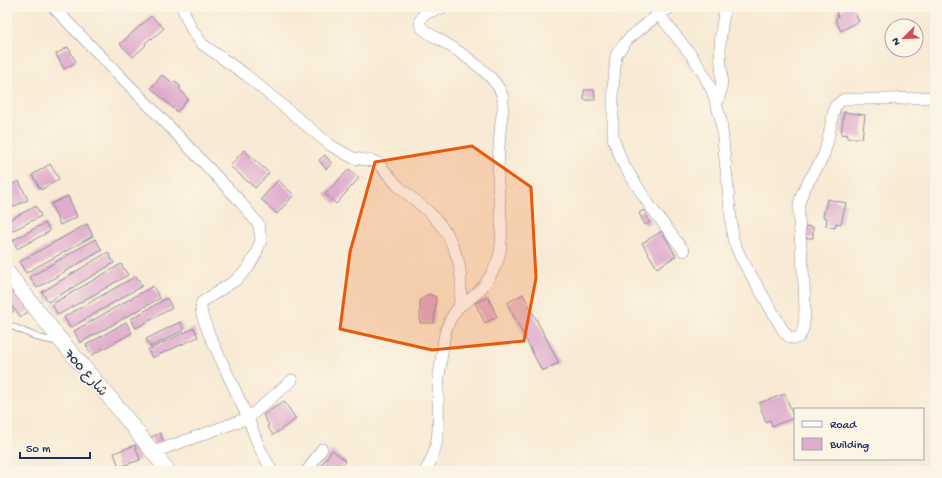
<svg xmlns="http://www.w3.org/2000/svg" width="942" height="478" viewBox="0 0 942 478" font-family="'Gochi Hand','Playpen Sans Arabic',sans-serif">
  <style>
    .building { fill: #deaccc }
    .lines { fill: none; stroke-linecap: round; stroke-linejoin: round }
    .service-casing { stroke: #8a8c99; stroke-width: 7 }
    .minor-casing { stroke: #8a8c99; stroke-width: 12 }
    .secondary-casing { stroke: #8a8c99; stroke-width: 16 }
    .service { stroke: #fff; stroke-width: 5.5 }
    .minor { stroke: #fff; stroke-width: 11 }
    .secondary { stroke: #fff; stroke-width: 15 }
    .marked { fill: #e8590c; fill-opacity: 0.2; stroke: #e8590c; stroke-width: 3; stroke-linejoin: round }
    .labels { text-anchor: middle; stroke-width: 3.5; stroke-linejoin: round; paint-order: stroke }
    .street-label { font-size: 14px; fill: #1b2f5e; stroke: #fcf5e5 }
  </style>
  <rect width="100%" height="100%" fill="#fcf5e5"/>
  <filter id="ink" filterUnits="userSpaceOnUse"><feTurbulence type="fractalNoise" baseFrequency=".025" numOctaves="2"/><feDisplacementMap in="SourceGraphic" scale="8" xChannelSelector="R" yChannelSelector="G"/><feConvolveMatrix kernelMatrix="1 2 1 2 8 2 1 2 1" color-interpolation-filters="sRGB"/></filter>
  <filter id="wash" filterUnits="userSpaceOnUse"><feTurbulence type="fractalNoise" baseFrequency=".012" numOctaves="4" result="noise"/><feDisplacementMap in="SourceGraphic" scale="16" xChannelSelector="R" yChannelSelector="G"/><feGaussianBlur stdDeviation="0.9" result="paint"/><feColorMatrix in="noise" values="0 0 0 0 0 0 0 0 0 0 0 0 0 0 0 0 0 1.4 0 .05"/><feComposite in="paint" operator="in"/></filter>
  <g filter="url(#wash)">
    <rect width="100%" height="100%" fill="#f8ead4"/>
    <g id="blocks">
      <g class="building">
        <polygon points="846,7 852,7 859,21 841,31 835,19 838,17 836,12"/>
        <polygon points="151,16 164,28 152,39 151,38 145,43 146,45 133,57 120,44"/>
        <polygon points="68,47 76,62 64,69 56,54"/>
        <polygon points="162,75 173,83 175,81 181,87 179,88 188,99 177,112 151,88"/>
        <polygon points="584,90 594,90 595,100 584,100"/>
        <polygon points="844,112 865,115 862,138 847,138 848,135 841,134"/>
        <polygon points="244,150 269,173 255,188 230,166"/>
        <polygon points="325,155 332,164 326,169 319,160"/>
        <polygon points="50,164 59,179 41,190 32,175"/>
        <polygon points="349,169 359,178 336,204 325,194"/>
        <polygon points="278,180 294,195 277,214 261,199"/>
        <polygon points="19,181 28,200 8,209 7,187"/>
        <polygon points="68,196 77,217 60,225 51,204"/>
        <polygon points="827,199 846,203 841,224 836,223 835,228 826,226 827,218 823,217"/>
        <polygon points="36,206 41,216 10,232 7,227 7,221"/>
        <polygon points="644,210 650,222 645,225 639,213"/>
        <polygon points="45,223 50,231 17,249 13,240"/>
        <polygon points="87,224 93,236 26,273 19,262"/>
        <polygon points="805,226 813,227 813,238 805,238"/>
        <polygon points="662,231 676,256 657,268 642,243"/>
        <polygon points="95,239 102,250 37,288 30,277"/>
        <polygon points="108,252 114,263 48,302 42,292"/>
        <polygon points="121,264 128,275 58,315 52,304"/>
        <polygon points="136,276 142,286 70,328 64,317"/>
        <polygon points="10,286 30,310 21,317 7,300 7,288"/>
        <polygon points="153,286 160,298 80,343 74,331"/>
        <polygon points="429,294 436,297 434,323 420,323 420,300"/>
        <polygon points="523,294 559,363 542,371 507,303"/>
        <polygon points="488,297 497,317 485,323 475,303"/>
        <polygon points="167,298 172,308 136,328 131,319"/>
        <polygon points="7,303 14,311 7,316"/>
        <polygon points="126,322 132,333 92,355 86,345"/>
        <polygon points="180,322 184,330 150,347 146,339"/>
        <polygon points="194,328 198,337 152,358 148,350"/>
        <polygon points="785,394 794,418 772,426 770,420 766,422 759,403"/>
        <polygon points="284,401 296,419 273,435 267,426 269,425 263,415"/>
        <polygon points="160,433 164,443 155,447 151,437"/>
        <polygon points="135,445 140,460 119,467 114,453"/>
        <polygon points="332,450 346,461 339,471 325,471 320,467"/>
      </g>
    </g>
  </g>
  <g filter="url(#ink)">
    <use href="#blocks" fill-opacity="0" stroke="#8a8c99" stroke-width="1"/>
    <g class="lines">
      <defs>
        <polyline id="service" points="7,324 39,338 58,342"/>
        <g id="minor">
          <polyline points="53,7 163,120 238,199 259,225 261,240 256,254 248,268 236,280 202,302 201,308 202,315 209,334 248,418 259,447 272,471"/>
          <polyline points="182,7 192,30 202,44 246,75 330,145 353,158 373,161 378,163 398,186 429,212 439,223 448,235 454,249 459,263 461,278 461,292 459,307"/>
          <path d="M653 7 692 56 703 73 713 93 721 120 733 239 740 256 783 330C786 335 791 340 797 338 815 332 796 225 799 206 801 187 817 172 824 154 829 139 831 122 835 106L844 99H887L935 97"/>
          <polyline points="672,7 659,14 628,39 616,55 613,90 613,138 623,164 650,206 684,251"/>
          <path d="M716 104C726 88 720 66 720 48 720 34 723 20 725 7"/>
          <polyline points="154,452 248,418 292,380"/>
          <polyline points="307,471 322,449"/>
          <path d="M425 471C442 447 438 417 438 389 439 373 442 354 444 338 446 328 451 316 458 308 461 304 467 302 470 299 480 291 489 280 494 269 498 261 501 251 501 242 503 222 499 202 498 182 498 163 499 140 501 122 502 112 505 104 502 95 496 76 462 53 445 43 438 38 428 34 422 28 420 26 420 23 420 20L424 14 444 7"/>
        </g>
        <polyline id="secondary" points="7,272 62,342 110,398 168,471"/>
      </defs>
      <use href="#service" class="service-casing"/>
      <use href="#minor" class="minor-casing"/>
      <use href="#secondary" class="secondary-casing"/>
      <use href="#service" class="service"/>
      <use href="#minor" class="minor"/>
      <use href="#secondary" class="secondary"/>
    </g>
  </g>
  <path class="marked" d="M472 146 531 187 536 278 524 341 432 350 340 329 350 252 375 162Z"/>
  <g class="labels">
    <g class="street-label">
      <text transform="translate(87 372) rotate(49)" y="5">شارع 700</text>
    </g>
  </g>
  <rect width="942" height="478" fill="none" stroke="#fcf5e5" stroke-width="24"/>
  <rect x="794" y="408" width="130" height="52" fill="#fcf5e5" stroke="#a2a6af"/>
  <rect x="802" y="421" width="20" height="6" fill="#ffffff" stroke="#a2a6af"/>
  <text x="830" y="428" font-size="12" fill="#1b2f5e">Road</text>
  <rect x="802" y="438" width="20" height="12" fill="#deaccc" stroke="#a2a6af"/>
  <text x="830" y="448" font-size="12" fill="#1b2f5e">Building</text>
  <g transform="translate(904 38) rotate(246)"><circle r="19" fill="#fcf5e5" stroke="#a2a6af"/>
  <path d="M0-3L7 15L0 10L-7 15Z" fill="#d1495b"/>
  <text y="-6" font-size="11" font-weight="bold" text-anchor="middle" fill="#1b2f5e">N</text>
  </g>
  <path d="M20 452v6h70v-6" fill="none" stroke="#1b2f5e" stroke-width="2"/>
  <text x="26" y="452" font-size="12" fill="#1b2f5e" stroke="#fcf5e5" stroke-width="3" paint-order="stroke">50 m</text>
</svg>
